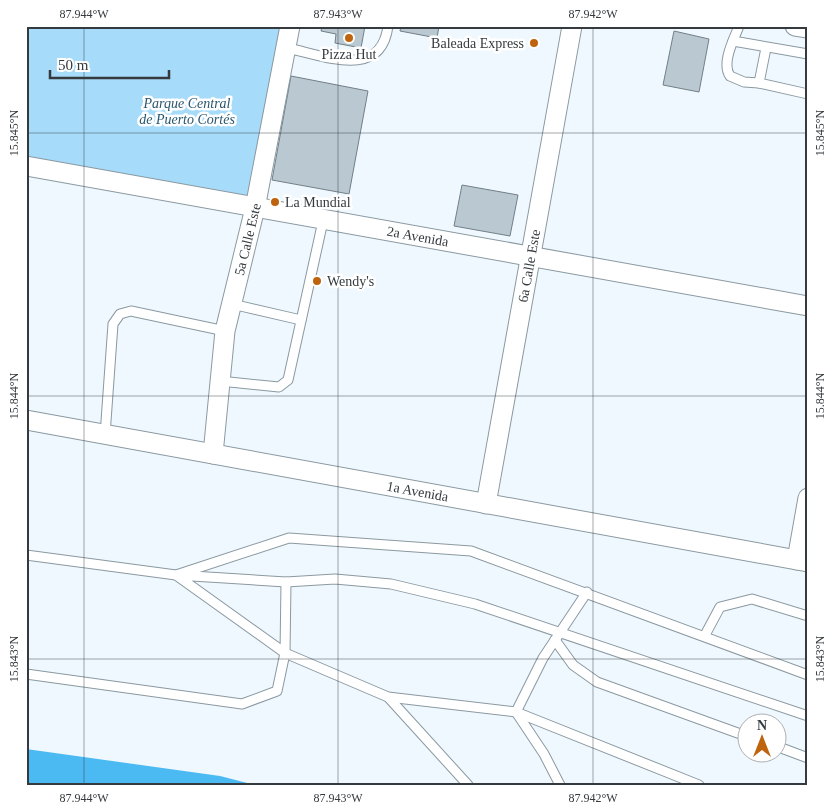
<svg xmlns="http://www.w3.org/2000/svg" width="834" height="811" viewBox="0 0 834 811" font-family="Georgia,serif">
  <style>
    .green { fill: #a6dbfa }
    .water { fill: #4bb9f2 }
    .building { fill: #b9c8d1; stroke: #727f88 }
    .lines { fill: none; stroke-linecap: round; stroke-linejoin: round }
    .service-casing { stroke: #8b99a1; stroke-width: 11 }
    .minor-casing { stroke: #8b99a1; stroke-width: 21 }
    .service { stroke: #fff; stroke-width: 9 }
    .minor { stroke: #fff; stroke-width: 19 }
    .ticks { fill: none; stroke: #343a3e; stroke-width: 1; stroke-opacity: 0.45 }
    .poi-dot { fill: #be630e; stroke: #fff; stroke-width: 2 }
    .labels { text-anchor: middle; stroke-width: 5; stroke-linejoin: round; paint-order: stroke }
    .poi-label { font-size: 14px; fill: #343a3e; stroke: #fff; text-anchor: start }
    .park-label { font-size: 14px; font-style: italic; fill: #29566e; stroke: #fff }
    .street-label { font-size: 14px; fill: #343a3e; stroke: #fff }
    .neatline { fill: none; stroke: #343a3e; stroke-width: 2 }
    .ticks-label { font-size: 12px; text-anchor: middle; fill: #343a3e }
  </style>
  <rect width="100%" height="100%" fill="#eff8fe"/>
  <polygon class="green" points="26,26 288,26 255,208 26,166"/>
  <polygon class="water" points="26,749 220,776 255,785 26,785"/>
  <g class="building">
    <polygon points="322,26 365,26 361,48 335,43 336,34 321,31"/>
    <polygon points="401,26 439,26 437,38 400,31"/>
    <polygon points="674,31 709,39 699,92 663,85"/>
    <polygon points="291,76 368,91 349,194 272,180"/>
    <polygon points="462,185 518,195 510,236 454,226"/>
  </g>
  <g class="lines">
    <defs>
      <g id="service">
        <path d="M739 26C734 39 721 63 730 76L744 82 759 83 808 94"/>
        <polyline points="733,41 808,54"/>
        <path d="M287 48C323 55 381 81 388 26"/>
        <polyline points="759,83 766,48"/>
        <polyline points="232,304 301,320"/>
        <polyline points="220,381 279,387 288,380 323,221"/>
        <polyline points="105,435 113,324 120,314 131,311 225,331"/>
        <polyline points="26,555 176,575 289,538 471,551 808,675"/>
        <polyline points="705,635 720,607 752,599 808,616"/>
        <polyline points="555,640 573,665 597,682 746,736"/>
        <polyline points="26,674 242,704 277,691 285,653 286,582"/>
        <polyline points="388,697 468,785"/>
        <polyline points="776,746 808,758"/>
        <polyline points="560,785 544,754 516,712 543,658 587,592"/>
        <polyline points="699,785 516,712 388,697 285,653 176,575 286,582 335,579 391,584 475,604 808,716"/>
      </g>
      <g id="minor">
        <polyline points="795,26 808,28"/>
        <path id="s1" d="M26 166 808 306"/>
        <path id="s2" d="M26 420 808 562"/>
        <path id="s3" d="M213 454 225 331 255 208 290 26"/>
        <path id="s4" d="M486 504 572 26"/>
        <polyline points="797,560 808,498"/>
      </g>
    </defs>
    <use href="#service" class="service-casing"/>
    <use href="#minor" class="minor-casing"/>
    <use href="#service" class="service"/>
    <use href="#minor" class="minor"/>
  </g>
  <path class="ticks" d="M84 26V785M338 26V785M593 26V785M26 133H808M26 396H808M26 659H808"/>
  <g class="poi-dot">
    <circle cx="349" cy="38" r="5"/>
    <circle cx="534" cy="43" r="5"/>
    <circle cx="275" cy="202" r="5"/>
    <circle cx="317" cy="281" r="5"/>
  </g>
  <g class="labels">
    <g class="poi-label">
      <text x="524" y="48" text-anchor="end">Baleada Express</text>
      <text x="349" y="59" text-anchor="middle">Pizza Hut</text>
      <text x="285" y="207">La Mundial</text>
      <text x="327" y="286">Wendy's</text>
    </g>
    <g class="park-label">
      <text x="187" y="108">Parque Central<tspan x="187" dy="16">de Puerto Cortés</tspan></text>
    </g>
    <g class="street-label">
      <text dy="5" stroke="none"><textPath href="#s1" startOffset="398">2a Avenida</textPath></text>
      <text dy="5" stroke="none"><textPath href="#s3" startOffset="218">5a Calle Este</textPath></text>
      <text dy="5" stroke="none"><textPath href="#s4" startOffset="242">6a Calle Este</textPath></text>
      <text dy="5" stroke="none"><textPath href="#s2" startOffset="398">1a Avenida</textPath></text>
    </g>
  </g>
  <rect width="834" height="811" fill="none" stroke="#ffffff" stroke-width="55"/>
  <g transform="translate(762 738)"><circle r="24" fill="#ffffff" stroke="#aeb0b2"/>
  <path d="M0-4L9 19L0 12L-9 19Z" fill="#be630e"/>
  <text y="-8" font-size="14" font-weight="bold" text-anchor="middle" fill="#343a3e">N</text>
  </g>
  <path d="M50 70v8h119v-8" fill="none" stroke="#343a3e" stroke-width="2.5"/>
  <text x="58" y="70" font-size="15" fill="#343a3e" stroke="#ffffff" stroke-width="4" paint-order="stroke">50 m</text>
  <rect x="28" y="28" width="778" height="756" class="neatline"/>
  <g class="ticks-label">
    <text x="84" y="18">87.944°W</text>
    <text x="338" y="18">87.943°W</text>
    <text x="593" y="18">87.942°W</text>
    <text transform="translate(14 133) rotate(-90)" y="4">15.845°N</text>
    <text transform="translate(820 133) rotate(-90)" y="4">15.845°N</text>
    <text transform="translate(14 396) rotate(-90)" y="4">15.844°N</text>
    <text transform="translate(820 396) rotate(-90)" y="4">15.844°N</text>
    <text transform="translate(14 659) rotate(-90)" y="4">15.843°N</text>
    <text transform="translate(820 659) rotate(-90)" y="4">15.843°N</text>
    <text x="84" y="802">87.944°W</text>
    <text x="338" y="802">87.943°W</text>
    <text x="593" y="802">87.942°W</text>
  </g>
</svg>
